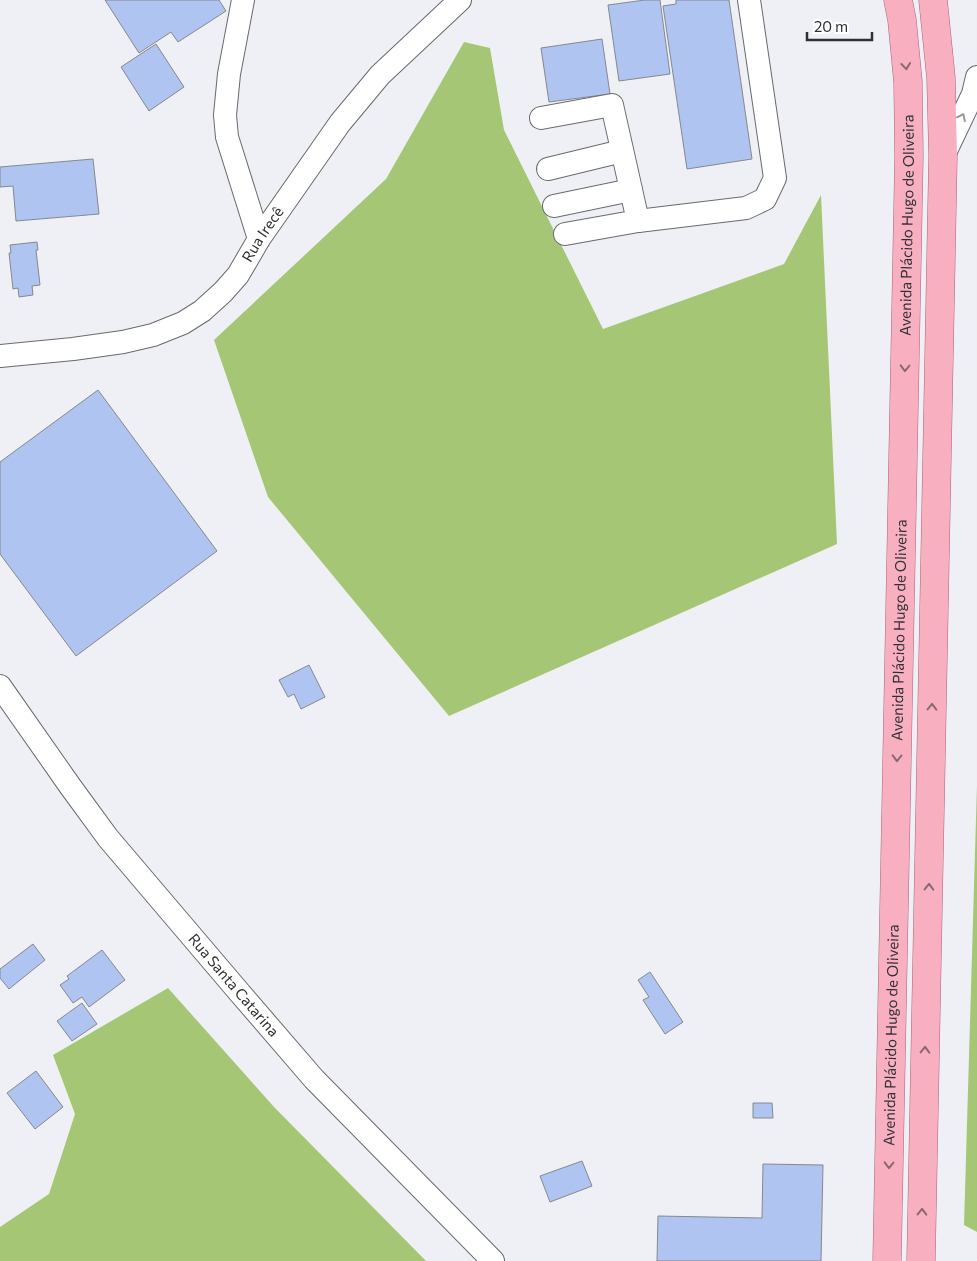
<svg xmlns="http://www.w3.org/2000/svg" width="977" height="1261" viewBox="0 0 977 1261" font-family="Commissioner,sans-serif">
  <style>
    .forest { fill: #a4c675 }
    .building { fill: #afc4f1; stroke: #86888c }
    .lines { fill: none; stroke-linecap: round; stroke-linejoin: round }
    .minor-casing { stroke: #686a6e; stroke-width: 24 }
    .major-casing { stroke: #af6174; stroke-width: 29 }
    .minor { stroke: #fff; stroke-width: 22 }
    .major { stroke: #f8b0c1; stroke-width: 28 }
    .oneway { stroke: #896a72 }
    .oneway2 { stroke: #979898 }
    .labels { text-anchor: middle; stroke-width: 5; stroke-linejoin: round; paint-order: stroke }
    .street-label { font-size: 15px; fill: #2f3032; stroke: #fdfeff }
  </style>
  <rect width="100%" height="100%" fill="#eef0f6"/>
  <g class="forest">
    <polygon points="464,42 490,48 504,130 603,329 784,264 821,195 837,544 449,716 268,497 214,340 386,179"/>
    <polygon points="977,785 977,1232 964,1225"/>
    <polygon points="168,988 274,1107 426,1261 0,1261 0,1227 49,1194 75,1114 53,1055"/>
  </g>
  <g class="building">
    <polygon points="105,0 219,0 226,11 178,42 171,32 139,53"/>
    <polygon points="645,0 660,0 670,74 619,81 608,5"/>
    <polygon points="676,0 729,0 752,159 687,169 663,6 676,4"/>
    <polygon points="602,39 610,94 549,102 541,48"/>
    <polygon points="156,44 184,87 149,111 121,67"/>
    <polygon points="93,159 99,214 16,221 13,186 0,187 0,167"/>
    <polygon points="37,242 38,250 36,250 40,285 32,286 33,295 19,297 18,288 13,289 9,253 11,253 10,245"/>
    <polygon points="98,390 217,551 76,656 0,554 0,462"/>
    <polygon points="309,665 325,697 301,709 294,694 288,697 279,680"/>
    <polygon points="33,944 45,960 9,989 0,978 0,969"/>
    <polygon points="102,950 125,980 89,1007 82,997 73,1003 60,985 69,979 67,976"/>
    <polygon points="650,972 683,1022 665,1034 643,1000 649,997 638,980"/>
    <polygon points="82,1003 97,1024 72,1041 57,1021"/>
    <polygon points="36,1071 63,1107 35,1129 7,1093"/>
    <polygon points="753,1103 772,1103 773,1118 753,1118"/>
    <polygon points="582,1161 592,1186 550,1202 540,1176"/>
    <polygon points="763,1164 823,1165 821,1261 657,1261 658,1216 762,1218"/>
  </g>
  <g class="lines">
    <defs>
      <g id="minor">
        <polyline points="243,0 229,74 225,115 227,137 259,239"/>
        <polyline points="541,118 612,105 638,221 565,234"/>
        <polyline points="944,155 973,94 977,77"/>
        <polyline points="548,169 622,151"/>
        <polyline points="554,206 631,190"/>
        <polyline points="638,221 746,208 765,199 775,178 749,0"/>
        <path id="s1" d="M0 356 73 349 123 342 153 335 183 323 202 311 223 292 238 275 259 239 340 123 380 75 460 0"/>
        <path id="s2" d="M0 686 70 786 108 838 239 992 314 1079 493 1261"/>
      </g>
      <g id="major">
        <path id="s3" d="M887 1261 909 156 908 82 902 20 898 0"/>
        <polyline points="921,1261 943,156 941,78 933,0"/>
      </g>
    </defs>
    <use href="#minor" class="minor-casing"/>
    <use href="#major" class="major-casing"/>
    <use href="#minor" class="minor"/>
    <use href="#major" class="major"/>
  </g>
  <defs><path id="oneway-chevron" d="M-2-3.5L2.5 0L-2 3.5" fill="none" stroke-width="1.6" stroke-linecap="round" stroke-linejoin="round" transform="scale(1.25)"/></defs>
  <g class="oneway">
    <use href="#oneway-chevron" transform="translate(906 66) rotate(84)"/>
    <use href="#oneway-chevron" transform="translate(905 368) rotate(91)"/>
    <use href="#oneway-chevron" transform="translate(932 707) rotate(-89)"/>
    <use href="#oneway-chevron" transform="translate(897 758) rotate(91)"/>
    <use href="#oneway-chevron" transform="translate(929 887) rotate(-89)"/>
    <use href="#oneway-chevron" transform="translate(925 1050) rotate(-89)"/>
    <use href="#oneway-chevron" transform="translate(889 1165) rotate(91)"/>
    <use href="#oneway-chevron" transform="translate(922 1212) rotate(-89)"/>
  </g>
  <use class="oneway2" href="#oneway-chevron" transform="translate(962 117) rotate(-65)"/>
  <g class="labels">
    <g class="street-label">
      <text dy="5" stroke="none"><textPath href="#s3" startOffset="1036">Avenida Plácido Hugo de Oliveira</textPath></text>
      <text dy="5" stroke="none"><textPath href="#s1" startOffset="308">Rua Irecê</textPath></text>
      <text dy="5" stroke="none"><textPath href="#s3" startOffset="631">Avenida Plácido Hugo de Oliveira</textPath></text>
      <text dy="5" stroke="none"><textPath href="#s2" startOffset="380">Rua Santa Catarina</textPath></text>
      <text dy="5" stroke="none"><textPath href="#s3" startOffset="226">Avenida Plácido Hugo de Oliveira</textPath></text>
    </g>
  </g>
  <path d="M807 32v8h65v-8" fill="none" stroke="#2f3032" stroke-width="2.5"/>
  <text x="814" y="32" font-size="15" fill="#2f3032" stroke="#fdfeff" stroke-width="4" paint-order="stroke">20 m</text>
</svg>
